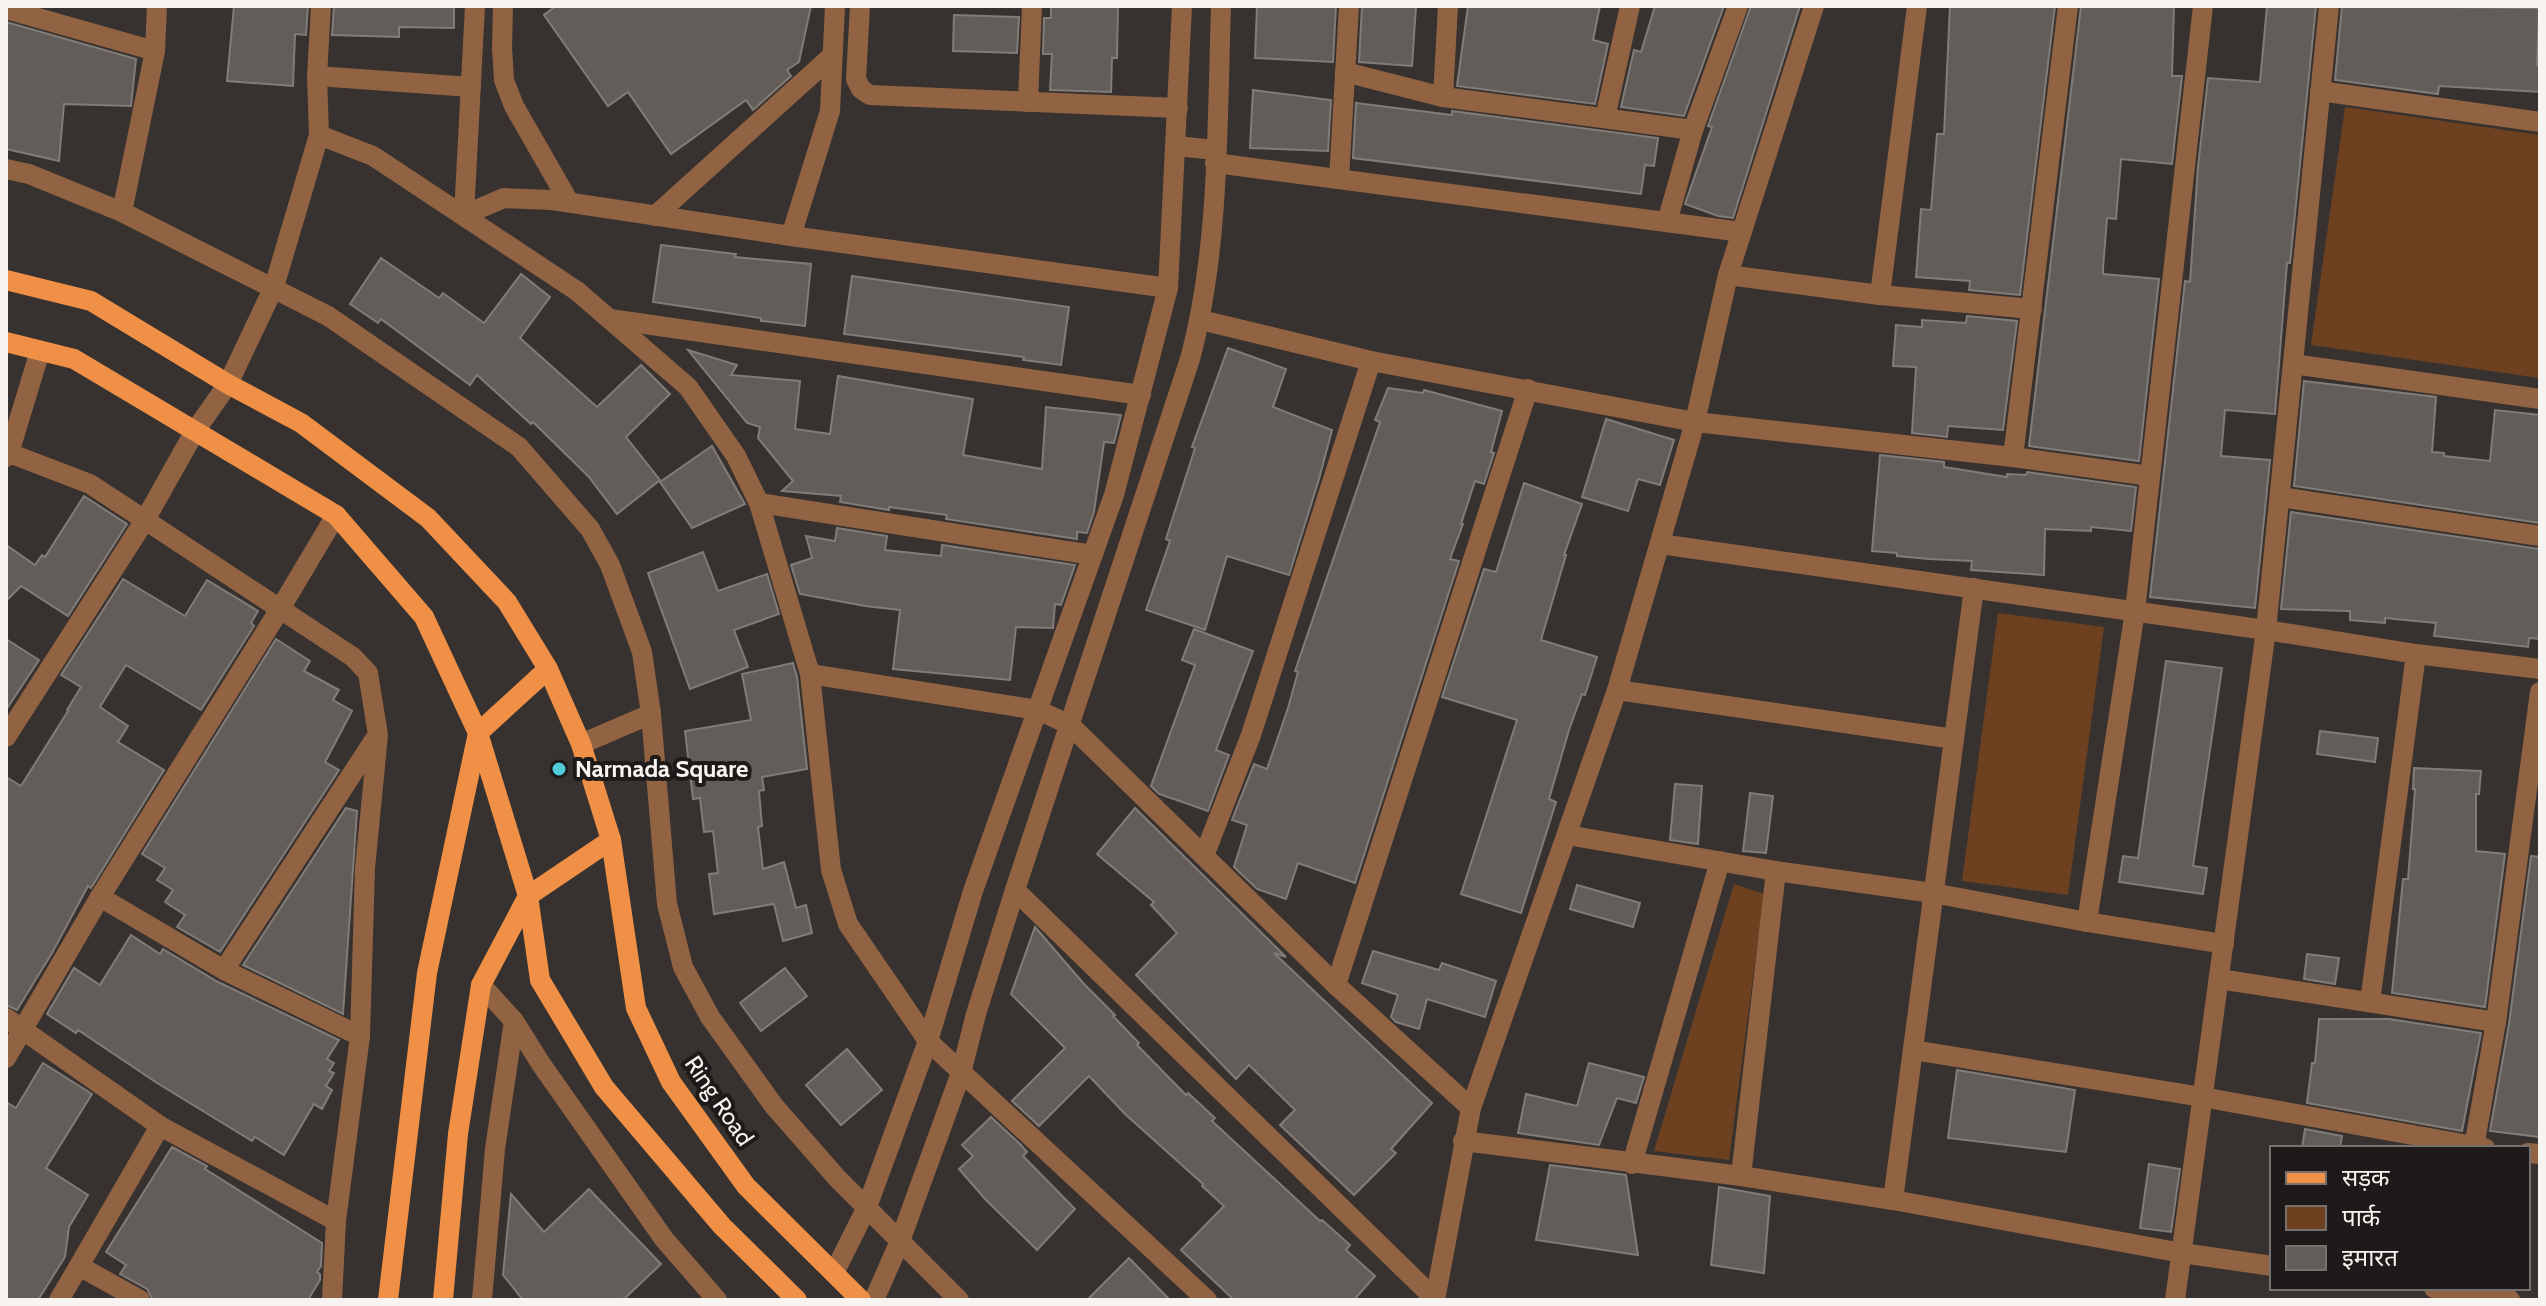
<svg xmlns="http://www.w3.org/2000/svg" width="2546" height="1306" viewBox="0 0 2546 1306" font-family="Cabin,'Noto Sans Devanagari',sans-serif">
  <style>
    .green { fill: #6d4120 }
    .building { fill: #625d59; stroke: #817c78; stroke-width: 2 }
    .lines { fill: none; stroke-linecap: round; stroke-linejoin: round }
    .minor { stroke: #926342; stroke-width: 20 }
    .major { stroke: #ef9046; stroke-width: 20 }
    .poi-dot { fill: #52cbd9; stroke: #1d1a19; stroke-width: 3 }
    .labels { text-anchor: middle; stroke-width: 8; stroke-linejoin: round; paint-order: stroke }
    .poi-label { font-size: 24px; font-weight: bold; fill: #f6f3f1; stroke: #1d1a19; text-anchor: start }
    .street-label { font-size: 24px; fill: #f6f3f1; stroke: #1d1a19 }
  </style>
  <rect width="100%" height="100%" fill="#37322f"/>
  <g class="green">
    <polygon points="2345,107 2540,135 2539,378 2311,345"/>
    <polygon points="1998,613 2104,627 2068,895 1962,881"/>
    <polygon points="1734,884 1764,894 1729,1160 1654,1151"/>
  </g>
  <g class="building">
    <polygon points="234,6 308,6 306,35 295,34 293,86 227,81"/>
    <polygon points="334,6 454,6 454,28 399,27 399,37 332,35"/>
    <polygon points="556,6 811,6 799,62 787,70 791,76 753,110 746,100 671,154 628,92 608,106 544,15"/>
    <polygon points="1051,6 1118,6 1117,58 1112,58 1111,92 1050,90 1052,54 1043,54 1044,18 1051,18"/>
    <polygon points="1257,6 1336,6 1333,62 1255,58"/>
    <polygon points="1362,6 1416,6 1412,66 1359,62"/>
    <polygon points="1468,6 1600,6 1593,40 1608,44 1595,104 1457,86"/>
    <polygon points="1655,6 1724,6 1684,116 1621,107 1634,50 1641,52"/>
    <polygon points="1751,6 1800,6 1733,218 1718,216 1685,204 1712,127 1708,126"/>
    <polygon points="1950,6 2055,6 2020,295 1969,290 1970,281 1916,277 1921,209 1931,210 1937,134 1944,134"/>
    <polygon points="2081,6 2174,6 2172,76 2182,76 2172,164 2121,159 2116,219 2107,218 2103,268 2103,274 2159,279 2139,461 2029,446"/>
    <polygon points="2267,6 2316,6 2290,263 2287,263 2275,414 2225,410 2221,456 2270,460 2255,608 2150,597 2185,281 2190,282 2198,167 2208,78 2260,82"/>
    <polygon points="2342,6 2539,8 2537,65 2540,66 2540,92 2439,86 2438,94 2335,80"/>
    <polygon points="954,15 1019,17 1017,53 953,51"/>
    <polygon points="6,22 136,59 131,106 64,104 59,161 6,149"/>
    <polygon points="1253,90 1331,100 1328,151 1250,148"/>
    <polygon points="1356,103 1452,115 1452,111 1658,138 1654,166 1645,165 1641,194 1353,158"/>
    <polygon points="661,245 736,254 735,257 811,264 805,326 761,321 761,318 653,302"/>
    <polygon points="381,258 439,298 443,293 484,323 521,274 550,297 520,338 597,407 641,365 670,394 626,437 660,480 617,514 588,476 533,422 531,424 477,375 470,385 381,319 378,323 350,304"/>
    <polygon points="852,276 1069,307 1061,365 1023,360 1024,357 844,334"/>
    <polygon points="1967,316 2017,321 2003,430 1948,426 1947,437 1912,433 1916,367 1893,366 1896,325 1922,327 1922,320 1966,323"/>
    <polygon points="1228,348 1286,369 1273,407 1332,430 1319,479 1289,575 1227,556 1205,630 1146,610 1170,541 1166,539 1195,448 1192,447"/>
    <polygon points="688,350 737,365 731,375 800,381 795,429 830,434 838,376 973,399 963,455 1042,469 1046,407 1121,415 1114,443 1104,442 1094,512 1087,533 1077,532 1077,539 946,519 947,515 889,507 889,510 840,502 841,496 782,491 793,481 758,438 760,427 747,423"/>
    <polygon points="2304,381 2436,397 2432,452 2444,453 2444,456 2490,461 2495,410 2540,415 2540,523 2294,486"/>
    <polygon points="1388,388 1423,393 1424,390 1502,411 1491,452 1494,453 1484,484 1475,481 1461,524 1463,524 1450,559 1459,561 1355,883 1298,863 1286,899 1257,889 1234,867 1247,825 1232,820 1254,764 1267,769 1288,708 1298,672 1295,671 1380,422 1375,420"/>
    <polygon points="1606,419 1674,440 1660,485 1638,479 1628,511 1582,497"/>
    <polygon points="712,446 745,504 692,528 660,482"/>
    <polygon points="1880,455 1944,462 1944,467 2007,477 2007,474 2026,475 2027,472 2136,487 2131,531 2091,527 2091,531 2045,529 2044,575 1971,570 1972,561 1929,559 1897,556 1897,553 1872,551"/>
    <polygon points="1524,483 1582,504 1564,555 1566,555 1541,640 1597,657 1585,695 1582,694 1569,730 1549,799 1556,802 1521,913 1461,894 1517,720 1442,697 1484,569 1496,572"/>
    <polygon points="84,496 127,524 68,616 21,586 6,601 6,545 35,565 42,555 45,557"/>
    <polygon points="2291,512 2540,549 2540,639 2529,638 2528,647 2434,636 2436,623 2385,618 2385,623 2350,620 2350,611 2281,609"/>
    <polygon points="837,528 887,536 885,550 941,556 942,545 1075,565 1074,568 1061,605 1055,604 1053,628 1016,627 1010,680 893,669 900,610 865,606 800,594 791,565 812,558 806,536 835,541"/>
    <polygon points="703,552 718,591 767,574 779,614 734,630 748,667 690,689 648,573"/>
    <polygon points="123,579 185,616 207,580 258,611 251,623 254,626 201,710 126,665 100,707 128,726 118,742 164,770 91,888 88,886 52,953 17,1010 6,1005 6,777 21,786 68,711 67,710 81,687 61,675"/>
    <polygon points="1194,629 1253,651 1216,750 1229,755 1208,811 1159,794 1151,786 1195,665 1182,660"/>
    <polygon points="6,639 39,660 6,710"/>
    <polygon points="276,639 310,661 304,671 339,690 333,700 352,711 325,762 339,770 220,952 177,927 185,915 165,902 173,890 157,880 165,868 142,854"/>
    <polygon points="2166,661 2222,668 2193,866 2207,868 2203,894 2119,882 2123,856 2138,858"/>
    <polygon points="793,663 797,677 807,769 762,777 764,790 759,791 762,826 758,827 763,869 784,862 796,908 806,905 812,933 783,941 774,904 714,914 709,874 718,873 713,831 704,832 700,798 693,799 685,731 751,720 742,674"/>
    <polygon points="2320,731 2378,738 2375,762 2317,754"/>
    <polygon points="2414,768 2481,771 2479,794 2476,794 2476,851 2505,854 2485,1007 2392,993 2403,879 2408,879 2415,789 2413,789"/>
    <polygon points="1675,784 1702,786 1698,844 1670,840"/>
    <polygon points="1750,793 1773,796 1766,853 1743,851"/>
    <polygon points="346,808 357,811 343,1014 243,965"/>
    <polygon points="1135,808 1286,957 1274,953 1432,1103 1391,1149 1396,1153 1354,1195 1280,1125 1295,1110 1249,1065 1236,1079 1136,975 1177,933 1151,905 1154,902 1097,854"/>
    <polygon points="2531,856 2540,857 2540,1137 2490,1131 2509,1024"/>
    <polygon points="1577,885 1640,903 1633,927 1570,909"/>
    <polygon points="1035,927 1084,984 1115,1015 1113,1016 1139,1043 1137,1045 1186,1095 1188,1093 1215,1118 1212,1121 1320,1221 1322,1220 1350,1245 1346,1250 1375,1276 1354,1300 1234,1300 1181,1250 1224,1206 1202,1186 1203,1184 1125,1114 1089,1076 1039,1126 1012,1101 1065,1048 1011,994"/>
    <polygon points="131,935 160,954 163,949 218,982 339,1040 327,1059 334,1063 329,1071 334,1073 326,1086 332,1090 322,1109 314,1104 284,1155 255,1137 252,1141 157,1083 78,1030 76,1033 47,1014 74,968 100,985"/>
    <polygon points="1373,951 1439,970 1442,963 1496,981 1485,1017 1427,999 1419,1029 1396,1022 1391,1017 1398,995 1362,983"/>
    <polygon points="2307,954 2339,958 2335,984 2304,979"/>
    <polygon points="785,968 807,996 761,1031 740,1003"/>
    <polygon points="2319,1019 2389,1019 2481,1033 2462,1131 2307,1103 2312,1063 2315,1063"/>
    <polygon points="847,1049 882,1090 841,1125 806,1085"/>
    <polygon points="43,1063 92,1094 46,1168 88,1195 69,1227 65,1257 38,1300 6,1300 6,1102 16,1108"/>
    <polygon points="1589,1063 1644,1077 1636,1103 1617,1098 1599,1145 1518,1133 1526,1094 1577,1106"/>
    <polygon points="1957,1070 2075,1090 2066,1152 1948,1138"/>
    <polygon points="991,1117 1021,1145 1027,1152 1023,1156 1075,1209 1037,1250 986,1200 959,1169 973,1156 962,1145"/>
    <polygon points="2305,1129 2342,1136 2340,1148 2302,1148"/>
    <polygon points="172,1147 207,1166 205,1169 322,1243 321,1266 317,1272 320,1274 320,1280 308,1300 153,1300 147,1289 120,1274 126,1265 106,1252"/>
    <polygon points="2149,1164 2180,1169 2171,1232 2140,1228"/>
    <polygon points="1550,1165 1626,1175 1638,1255 1536,1240"/>
    <polygon points="1719,1187 1770,1196 1764,1273 1711,1265"/>
    <polygon points="589,1189 661,1264 623,1300 523,1300 503,1275 511,1194 544,1232"/>
    <polygon points="1129,1258 1170,1300 1087,1300"/>
  </g>
  <g class="lines">
    <g class="minor">
      <polyline points="321,6 317,76 319,135 274,287 228,384 195,431 145,520 353,657 368,673 378,735 365,868 360,1036 336,1221 332,1300"/>
      <polyline points="503,6 502,48 504,80 514,106 569,202"/>
      <polyline points="860,6 856,79 861,89 870,95 1178,108"/>
      <polyline points="6,9 155,51"/>
      <polyline points="1345,72 1443,97 1693,130"/>
      <polyline points="317,76 471,87"/>
      <polyline points="2320,91 2540,122"/>
      <polyline points="1443,97 1448,6"/>
      <polyline points="1028,102 1032,6"/>
      <polyline points="1605,118 1630,6"/>
      <polyline points="319,135 373,156 577,291 688,387 736,456 759,503 810,674 831,870 848,924 928,1041 1207,1300"/>
      <polyline points="1176,146 1215,150"/>
      <polyline points="1215,163 1742,232"/>
      <polyline points="6,169 29,174 122,212 328,316 519,447 590,529 610,565 642,652 651,714"/>
      <polyline points="1339,179 1349,6"/>
      <polyline points="122,212 155,51 157,6"/>
      <polyline points="464,215 504,198 552,200 791,236 1168,288"/>
      <polyline points="464,215 475,6"/>
      <polyline points="655,216 832,56"/>
      <polyline points="1667,222 1693,130 1738,6"/>
      <polyline points="791,236 830,111 835,6"/>
      <polyline points="1728,275 1880,295 2032,309"/>
      <polyline points="1880,295 1917,6"/>
      <polyline points="610,319 1141,395"/>
      <polyline points="1201,320 1371,361 1695,422 2013,457 2150,476"/>
      <polyline points="2293,364 2540,399"/>
      <polyline points="6,453 9,453 40,351"/>
      <polyline points="6,457 9,453 90,484 145,520 6,737"/>
      <polyline points="2013,457 2068,6"/>
      <polyline points="2280,497 2540,536"/>
      <polyline points="759,503 1093,555"/>
      <polyline points="1660,544 2266,630 2416,654 2540,669"/>
      <polyline points="810,674 1038,710 1070,725 1336,985 1471,1108"/>
      <polyline points="1617,690 1954,739"/>
      <polyline points="581,744 651,714 667,904 683,967 710,1017 774,1106 837,1178 959,1300"/>
      <polyline points="1567,835 1776,871 1933,893 2087,922 2224,944"/>
      <polyline points="1204,856 1251,735 1371,361"/>
      <polyline points="1015,890 1435,1299"/>
      <polyline points="100,897 224,970 360,1036"/>
      <polyline points="2087,922 2135,611 2203,6"/>
      <polyline points="224,970 375,739"/>
      <polyline points="2219,979 2496,1022"/>
      <polyline points="481,985 514,1021 495,1149 482,1300"/>
      <polyline points="1336,985 1528,389"/>
      <polyline points="2370,1002 2416,654"/>
      <polyline points="6,1018 160,1126 79,1266 140,1300"/>
      <polyline points="514,1021 541,1064 664,1239 717,1300"/>
      <polyline points="1913,1050 2202,1097 2485,1148"/>
      <polyline points="6,1058 100,897 280,609 336,515"/>
      <polyline points="160,1126 336,1221"/>
      <polyline points="1463,1141 1741,1176 1893,1200 2182,1253 2272,1266"/>
      <polyline points="2474,1147 2496,1022 2540,692"/>
      <polyline points="2528,1153 2540,1154"/>
      <polyline points="1632,1164 1720,861"/>
      <polyline points="1741,1176 1776,871"/>
      <polyline points="1893,1200 1974,588"/>
      <polyline points="834,1273 867,1207 928,1041 973,891 1114,495 1168,288 1182,6"/>
      <polyline points="2434,1288 2510,1300"/>
      <polyline points="59,1300 79,1266"/>
      <path d="M874 1300 900 1241 961 1073 976 1014 1015 890 1190 359C1220 248 1217 121 1221 6"/>
      <polyline points="1435,1300 1471,1108 1617,690 1695,422 1728,275 1814,6"/>
      <polyline points="2175,1300 2266,630 2329,6"/>
    </g>
    <g class="major">
      <polyline points="6,280 91,301 228,384 301,423 428,518 507,602 548,669"/>
      <polyline points="6,342 74,359 336,515 424,617 478,733 427,973 388,1300"/>
      <polyline points="611,840 636,1008 671,1082 746,1186 861,1300"/>
      <polyline points="443,1300 458,1134 481,985 528,896 611,840 581,744 548,669 478,733 528,896 540,980 604,1087 722,1226 797,1300"/>
    </g>
  </g>
  <circle class="poi-dot" cx="559" cy="769" r="8"/>
  <g class="labels">
    <g class="poi-label">
      <text x="575" y="777">Narmada Square</text>
    </g>
    <g class="street-label">
      <text transform="translate(719 1101) rotate(56)" y="8">Ring Road</text>
    </g>
  </g>
  <rect width="2546" height="1306" fill="none" stroke="#f6f3f1" stroke-width="16"/>
  <rect x="2270" y="1146" width="260" height="144" fill="#1d1a19" stroke="#74716f" stroke-width="2"/>
  <rect x="2286" y="1172" width="40" height="12" fill="#ef9046" stroke="#74716f" stroke-width="2"/>
  <text x="2342" y="1186" font-size="24" fill="#f6f3f1">सड़क</text>
  <rect x="2286" y="1206" width="40" height="24" fill="#6d4120" stroke="#74716f" stroke-width="2"/>
  <text x="2342" y="1226" font-size="24" fill="#f6f3f1">पार्क</text>
  <rect x="2286" y="1246" width="40" height="24" fill="#625d59" stroke="#74716f" stroke-width="2"/>
  <text x="2342" y="1266" font-size="24" fill="#f6f3f1">इमारत</text>
</svg>
